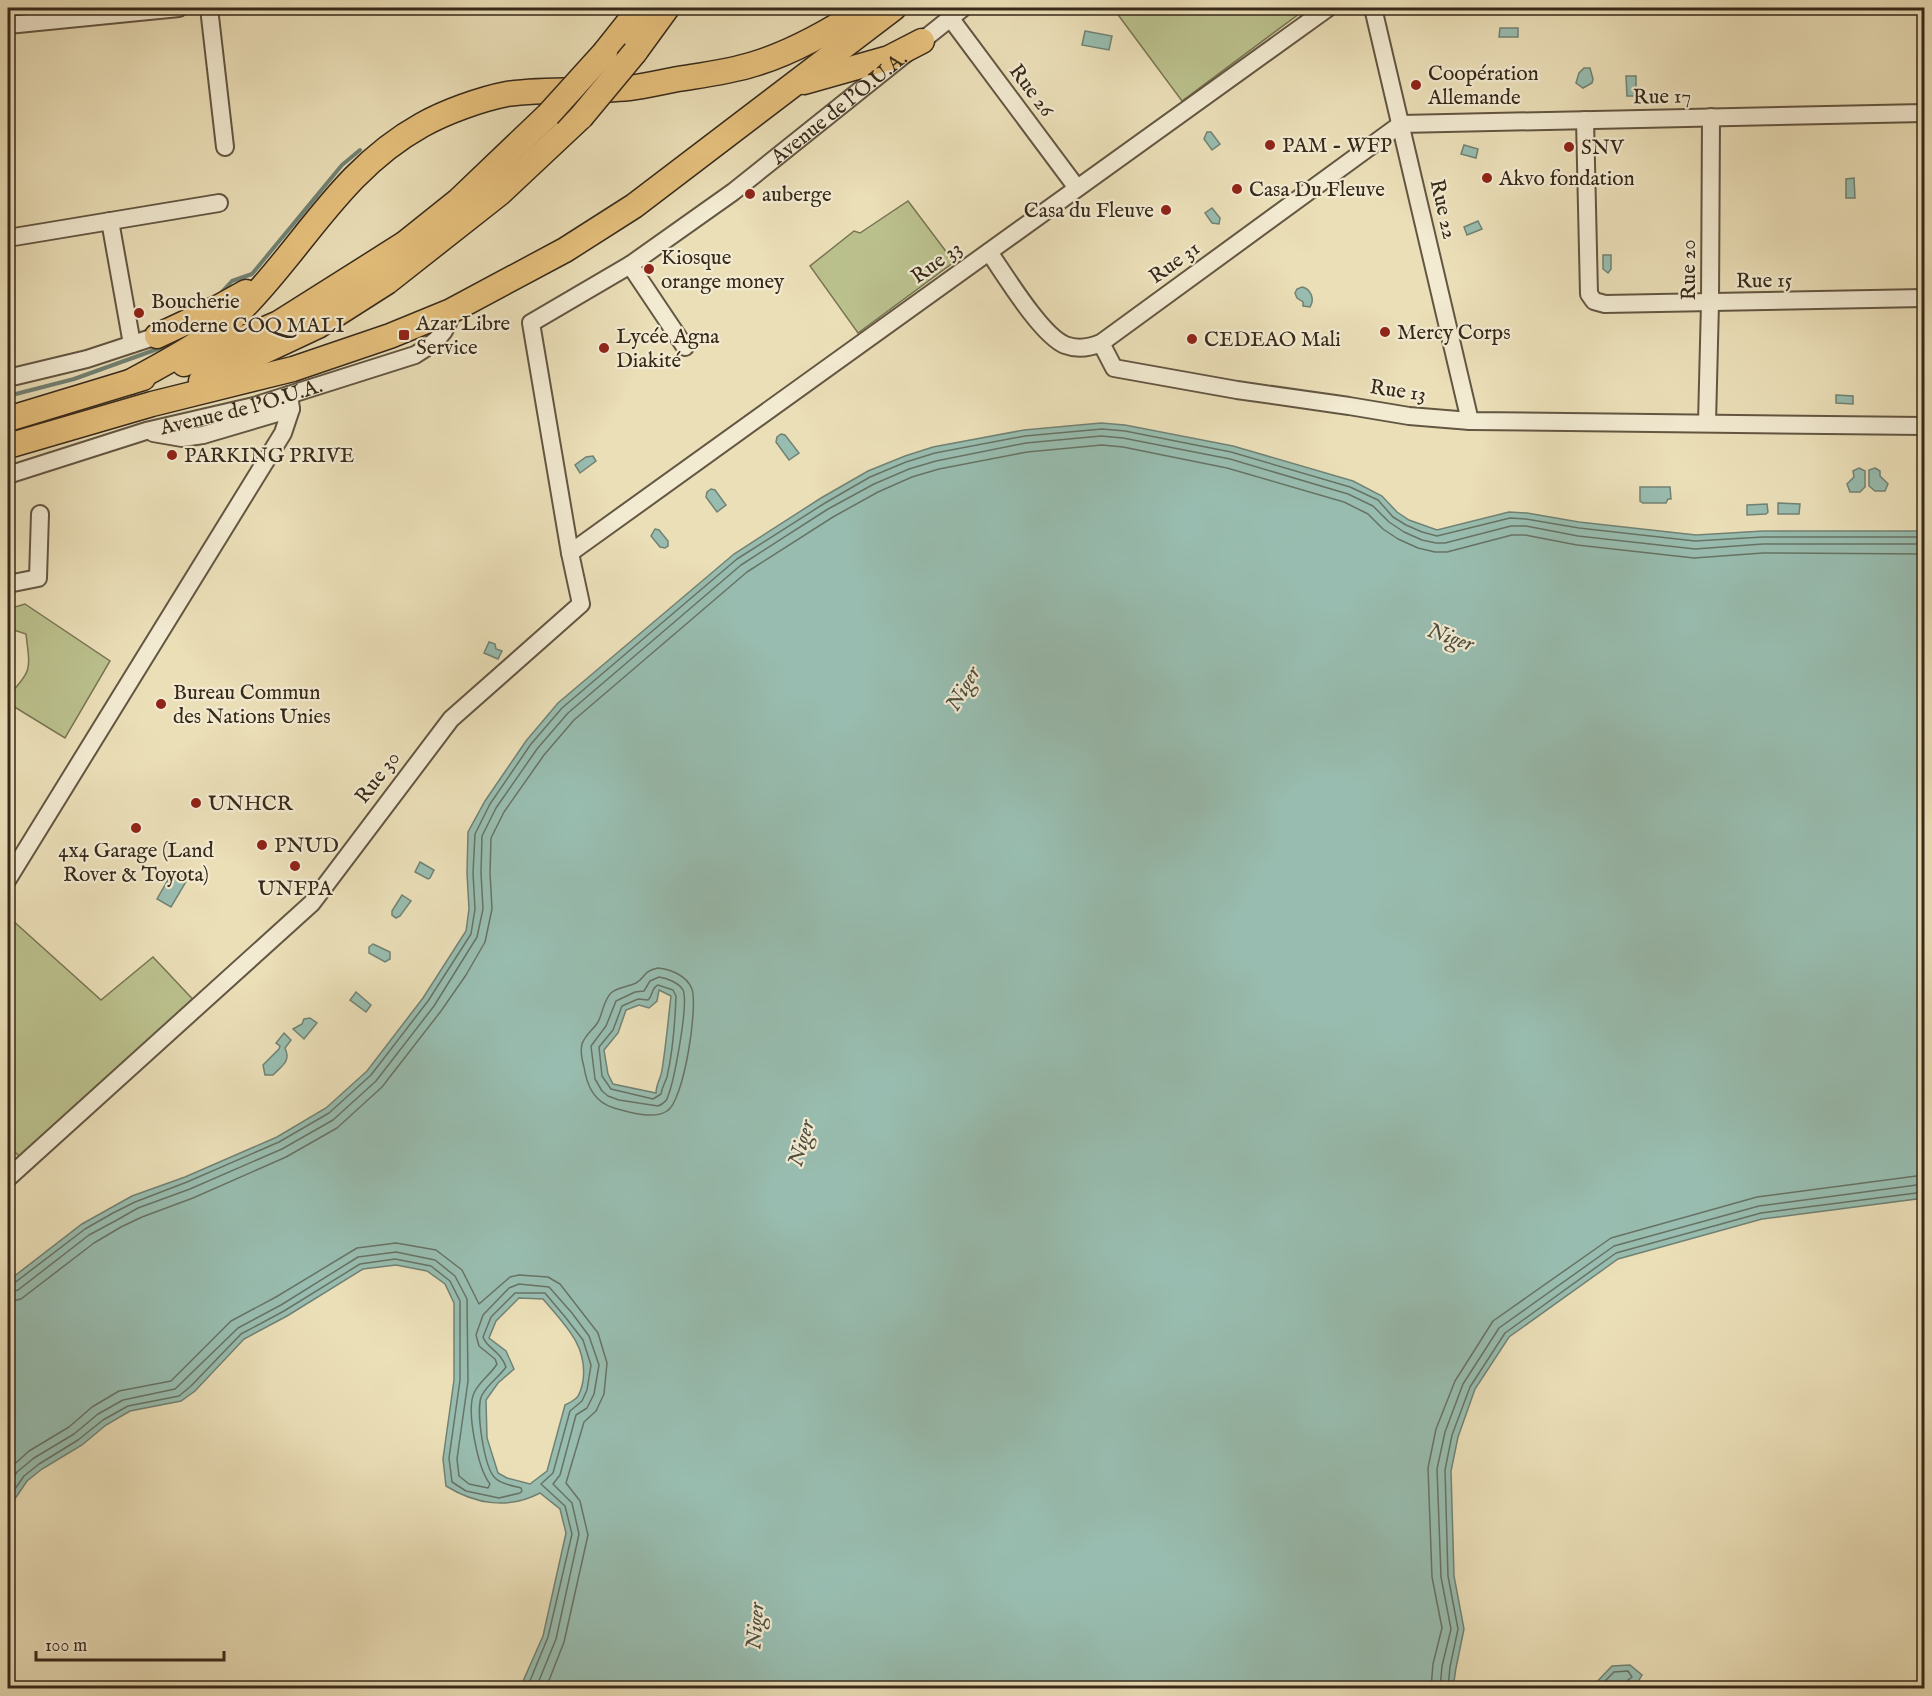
<svg xmlns="http://www.w3.org/2000/svg" width="1932" height="1696" viewBox="0 0 1932 1696" font-family="'IM FELL English',serif">
  <style>
    .green { fill: #bbc18d; stroke: #787554; stroke-width: 1.5 }
    .water { fill: #98bdb0; stroke: #718274; stroke-width: 1.5; fill-rule: evenodd }
    .lines { fill: none; stroke-linecap: round; stroke-linejoin: round }
    .shore { stroke: #677365; stroke-width: 1.5 }
    .stream { stroke: #718274; stroke-width: 4 }
    .minor-casing { stroke: #635642; stroke-width: 20 }
    .highway-casing { stroke: #36291a; stroke-width: 27 }
    .minor { stroke: #f2ead1; stroke-width: 16 }
    .highway { stroke: #e6c07c; stroke-width: 24 }
    .highway-bridge-casing { stroke: #36291a; stroke-width: 27; stroke-linecap: butt }
    .highway-bridge { stroke: #e6c07c; stroke-width: 24 }
    .poi-dot { fill: #8f2418; stroke: #f2ead1; stroke-width: 2 }
    .labels { text-anchor: middle; stroke-width: 4.5; stroke-linejoin: round; paint-order: stroke }
    .poi-label { font-size: 21px; fill: #36291a; stroke: #f2ead1; text-anchor: start }
    .street-label { font-size: 21px; fill: #36291a; stroke: #f2ead1 }
    .water-label { font-size: 22px; font-style: italic; fill: #4e4e40; stroke: #f2ead1 }
  </style>
  <rect width="100%" height="100%" fill="#ebdfb8"/>
  <filter id="stains"><feTurbulence type="fractalNoise" baseFrequency=".00333" numOctaves="4"/><feColorMatrix values="0 0 0 0 .2 0 0 0 0 .09 0 0 0 0 .02 0 0 0 .5 -.17"/></filter>
  <radialGradient id="worn" r=".72"><stop offset=".6" stop-color="#630" stop-opacity="0"/><stop offset="1" stop-color="#630" stop-opacity=".3"/></radialGradient>
  <g class="green">
    <polygon points="1113,8 1307,8 1182,101"/>
    <polygon points="908,201 954,262 858,333 810,266 854,231 860,233"/>
    <path d="M25 604 110 661 65 738 8 703V696C33 670 30 669 26 634L14 630 8 632V609Z"/>
    <polygon points="11,919 101,1000 153,957 201,1008 29,1166 8,1145 8,922"/>
  </g>
  <g class="water">
    <polygon points="1500,28 1518,28 1518,37 1499,37"/>
    <polygon points="1085,31 1112,36 1109,50 1082,45"/>
    <polygon points="1584,68 1590,68 1593,79 1592,83 1583,88 1576,83 1579,73"/>
    <polygon points="1626,76 1636,76 1636,96 1627,96"/>
    <polygon points="1207,132 1211,132 1220,144 1212,150 1204,139"/>
    <polygon points="1464,145 1478,149 1476,158 1461,154"/>
    <polygon points="1854,178 1855,198 1846,198 1846,179"/>
    <polygon points="1212,208 1220,218 1219,224 1212,223 1205,213"/>
    <polygon points="1478,221 1482,229 1467,235 1464,227"/>
    <polygon points="1603,255 1611,255 1611,269 1608,273 1603,269"/>
    <path d="M1302 287C1311 289 1315 299 1310 307L1303 306V302L1297 298 1295 293 1297 289Z"/>
    <polygon points="1836,395 1853,396 1853,404 1836,403"/>
    <path d="M1101 423 1125 425 1233 446 1353 481 1382 496 1397 512 1409 520 1437 530 1509 512 1527 513 1579 522 1696 535 1763 531H1924V1198L1762 1219 1618 1259 1509 1337 1475 1389 1458 1437 1451 1471 1454 1576 1464 1629 1456 1668 1453 1688H520L543 1636 566 1533 560 1509 540 1493C508 1510 475 1504 446 1486L443 1459 454 1380V1303L445 1284 427 1271 396 1265 363 1269 287 1316 244 1339 195 1391 181 1401 130 1411 106 1425 82 1445 42 1469 27 1481 8 1509V1281L82 1224 132 1196 185 1177 277 1137 326 1108 367 1071 423 998 466 931 469 909 467 873 468 832 485 801 526 741 558 703 734 554 821 498 868 471 905 456 933 447 1024 430ZM659 990 671 996C668 1021 666 1045 662 1070 661 1078 656 1084 656 1093L613 1084 608 1074 604 1050 618 1033 626 1010 639 1005 649 1008 657 1001ZM519 1298 543 1299C565 1325 588 1346 583 1381 580 1396 578 1399 565 1405L547 1471 530 1484 507 1478 498 1473 487 1438 486 1400 498 1383 514 1369 506 1351 489 1338 496 1321Z"/>
    <polygon points="781,434 785,435 799,453 789,460 776,442 777,437"/>
    <polygon points="593,456 596,461 580,473 575,465 586,457"/>
    <polygon points="1859,468 1865,471 1865,487 1860,492 1850,492 1847,484 1854,477 1853,471"/>
    <polygon points="1875,468 1880,471 1880,476 1888,484 1885,491 1875,491 1869,486 1869,470"/>
    <polygon points="1640,487 1670,487 1671,499 1668,499 1666,503 1643,503 1640,501"/>
    <polygon points="711,489 715,490 726,505 717,512 706,497 707,492"/>
    <polygon points="1778,503 1800,504 1799,514 1778,514"/>
    <polygon points="1767,504 1768,512 1766,514 1747,515 1747,505"/>
    <polygon points="655,529 659,530 668,541 668,546 665,548 660,547 651,536"/>
    <polygon points="489,642 495,644 496,649 502,651 498,659 484,653"/>
    <polygon points="420,862 434,870 430,878 428,879 415,872"/>
    <polygon points="173,871 187,880 171,907 157,899"/>
    <polygon points="402,895 411,901 400,916 396,918 392,915 392,911"/>
    <polygon points="373,944 390,952 390,959 385,962 369,953 369,947"/>
    <polygon points="356,992 371,1005 366,1012 350,1000"/>
    <polygon points="310,1018 317,1023 304,1039 293,1029 302,1024 304,1019"/>
    <path d="M284 1033 291 1040 285 1048C291 1061 283 1065 273 1075H265L263 1065 279 1049 280 1046 276 1043Z"/>
    <polygon points="1630,1665 1642,1675 1638,1682 1621,1688 1591,1688 1612,1666"/>
  </g>
  <g class="lines">
    <g class="shore">
      <path d="M658 968C671 969 687 976 692 989 698 1007 684 1101 667 1111 654 1120 628 1112 614 1108 594 1102 587 1086 584 1067 582 1060 580 1052 582 1044 585 1035 593 1030 598 1022 603 1013 603 1001 611 993 618 987 628 987 636 983 645 978 643 971 658 968Z"/>
      <path d="M659 977C667 978 679 983 683 990 689 1004 674 1081 668 1096 667 1101 663 1104 658 1106L619 1100 608 1096 602 1091 595 1079 591 1046 606 1026 616 1001 635 992 644 991 650 981Z"/>
      <path d="M658 985 673 990 676 996C675 1023 673 1051 667 1077 665 1083 662 1087 661 1094L653 1099 611 1089 602 1076 599 1047 613 1030 622 1006 638 999 648 1000C653 996 651 988 658 985Z"/>
      <polyline points="8,1286 13,1284 85,1229 113,1213 135,1202 187,1182 279,1142 329,1113 371,1075 428,1001 471,934 475,909 473,873 475,834 490,804 531,744 562,708 737,559 825,503 870,477 906,462 935,453 1025,436 1102,429 1125,431 1231,452 1350,487 1378,500 1393,517 1406,525 1422,532 1437,536 1510,518 1526,519 1579,528 1695,541 1763,537 1924,537"/>
      <polyline points="8,1293 18,1290 89,1235 117,1220 138,1208 190,1189 282,1149 333,1120 376,1081 434,1006 477,937 483,909 481,873 482,836 496,808 537,749 568,713 741,565 828,509 874,484 909,469 936,461 1026,443 1101,436 1123,438 1230,459 1348,494 1373,506 1389,522 1404,532 1422,540 1436,543 1445,543 1511,526 1526,526 1578,536 1695,549 1763,544 1924,544"/>
      <polyline points="8,1302 21,1299 94,1243 121,1227 142,1217 193,1198 286,1157 337,1128 382,1087 441,1011 466,975 485,942 492,909 490,873 491,838 504,812 544,755 574,720 747,572 833,517 878,492 912,477 939,469 1027,452 1102,445 1123,447 1227,468 1344,502 1368,514 1383,529 1398,539 1418,548 1435,552 1447,552 1512,535 1525,535 1577,545 1694,558 1763,553 1924,554"/>
      <polyline points="8,1470 29,1451 69,1427 92,1407 119,1391 171,1381 231,1321 276,1297 357,1248 396,1243 436,1250 462,1270 479,1304 510,1277 519,1275 548,1277 560,1284 598,1333 607,1363 604,1394 596,1411 584,1422 566,1483 580,1501 588,1535 564,1642 546,1688"/>
      <path d="M8 1486 17 1472 34 1458 74 1434 98 1414 123 1400 175 1389 238 1328 281 1305 358 1257 396 1252 435 1260 455 1276 467 1299 468 1381 457 1459 459 1476 469 1484 488 1488 490 1484C478 1469 466 1411 474 1393 479 1382 491 1374 497 1364L495 1359 479 1346 476 1335 483 1315 509 1288 519 1284 549 1287 572 1313 589 1336 599 1365 594 1394 587 1408 576 1415 560 1475 553 1484 572 1503 579 1534 556 1639 536 1688"/>
      <path d="M8 1499 24 1476 39 1464 78 1440 103 1420 128 1406 179 1396 191 1386 241 1334 284 1311 360 1264 395 1259 431 1266 450 1281 460 1301V1380L449 1458 452 1482 466 1491 499 1498 520 1493 522 1491 521 1488C513 1486 501 1484 495 1478 484 1467 475 1408 482 1395 488 1384 499 1377 506 1367 500 1350 487 1349 483 1337L491 1317 515 1293H545L566 1318 583 1340 591 1365 587 1390 582 1401 570 1411 553 1473 541 1484 565 1506 572 1534 548 1637 527 1688"/>
      <polyline points="1431,1688 1433,1664 1442,1628 1432,1577 1428,1468 1436,1429 1455,1381 1493,1321 1611,1238 1757,1197 1924,1175"/>
      <polyline points="1440,1688 1442,1666 1451,1629 1441,1577 1437,1469 1445,1432 1463,1384 1499,1328 1614,1246 1759,1206 1924,1184"/>
      <polyline points="1448,1688 1450,1667 1458,1629 1448,1576 1445,1470 1452,1435 1470,1387 1505,1333 1616,1253 1761,1213 1924,1192"/>
      <polyline points="1598,1688 1614,1672 1628,1671 1632,1677 1624,1683 1623,1688"/>
    </g>
    <g class="stream">
      <polyline points="219,295 232,281 252,274 342,165 360,150"/>
      <polyline points="8,396 74,379 163,347 169,343"/>
    </g>
    <defs>
      <g id="minor">
        <polyline points="209,8 225,147"/>
        <polyline points="1373,8 1470,421"/>
        <polyline points="951,19 1077,188"/>
        <polyline points="8,25 179,8"/>
        <polyline points="1585,120 1589,294 1594,301 1605,304 1924,298"/>
        <polyline points="110,221 132,344"/>
        <polyline points="8,238 219,203"/>
        <path d="M989 252C1005 275 1041 335 1065 345 1078 350 1089 348 1101 343L1401 124 1924 113"/>
        <polyline points="630,265 685,347"/>
        <polyline points="1101,343 1114,368 1237,390 1349,406 1409,416 1470,421 1924,426"/>
        <polyline points="8,378 87,359 157,336"/>
        <polyline points="1707,423 1710,303 1711,117"/>
        <polyline points="153,433 182,438 203,435 291,409"/>
        <path id="s1" d="M8 475 146 431 254 406 415 355C433 344 449 333 451 311"/>
        <polyline points="570,553 1328,8"/>
        <polyline points="8,584 38,578 40,514"/>
        <polyline points="8,879 283,433 291,409 289,395"/>
        <path id="s2" d="M8 1178 312 903 451 719 581 604 570 553 531 323 630 265 733 192 963 8"/>
      </g>
      <g id="highway">
        <polyline points="605,52 640,8"/>
        <polyline points="635,52 667,8"/>
        <polyline points="804,82 889,58 922,41"/>
        <polyline points="157,336 219,307 246,292"/>
        <polyline points="184,364 279,323 404,244 459,200 548,115"/>
        <polyline points="201,381 318,326 387,282 500,193 581,117"/>
        <path d="M130 382C167 362 213 338 243 308 305 245 341 170 422 125 445 112 481 99 507 94 547 88 589 92 629 88 645 86 662 82 678 79 703 75 729 72 754 64 794 52 831 30 866 8"/>
        <polyline points="8,419 143,378"/>
        <polyline points="8,446 152,404 293,369 390,336 451,311 565,250 634,206 894,8"/>
      </g>
    </defs>
    <use href="#minor" class="minor-casing"/>
    <use href="#highway" class="highway-casing"/>
    <use href="#minor" class="minor"/>
    <use href="#highway" class="highway"/>
    <defs>
      <g id="highway-bridge">
        <polyline points="548,115 605,52"/>
        <polyline points="581,117 635,52"/>
      </g>
    </defs>
    <use href="#highway-bridge" class="highway-bridge-casing"/>
    <use href="#highway-bridge" class="highway-bridge"/>
  </g>
  <g class="poi-dot">
    <circle cx="1416" cy="85" r="6"/>
    <circle cx="1270" cy="145" r="6"/>
    <circle cx="1569" cy="147" r="6"/>
    <circle cx="1487" cy="178" r="6"/>
    <circle cx="1237" cy="189" r="6"/>
    <circle cx="750" cy="194" r="6"/>
    <circle cx="1166" cy="210" r="6"/>
    <circle cx="649" cy="269" r="6"/>
    <circle cx="139" cy="313" r="6"/>
    <circle cx="1385" cy="332" r="6"/>
    <rect x="398" y="329" width="12" height="12" rx="3"/>
    <circle cx="1192" cy="339" r="6"/>
    <circle cx="604" cy="348" r="6"/>
    <circle cx="172" cy="455" r="6"/>
    <circle cx="161" cy="704" r="6"/>
    <circle cx="196" cy="803" r="6"/>
    <circle cx="136" cy="828" r="6"/>
    <circle cx="262" cy="845" r="6"/>
    <circle cx="295" cy="866" r="6"/>
  </g>
  <g class="labels">
    <g class="poi-label">
      <text x="1428" y="80">Coopération<tspan x="1428" dy="24">Allemande</tspan></text>
      <text x="1282" y="152">PAM - WFP</text>
      <text x="1581" y="154">SNV</text>
      <text x="1499" y="185">Akvo fondation</text>
      <text x="1249" y="196">Casa Du Fleuve</text>
      <text x="762" y="201">auberge</text>
      <text x="1154" y="217" text-anchor="end">Casa du Fleuve</text>
      <text x="661" y="264">Kiosque<tspan x="661" dy="24">orange money</tspan></text>
      <text x="151" y="308">Boucherie<tspan x="151" dy="24">moderne COQ MALI</tspan></text>
      <text x="416" y="330">Azar Libre<tspan x="416" dy="24">Service</tspan></text>
      <text x="1397" y="339">Mercy Corps</text>
      <text x="616" y="343">Lycée Agna<tspan x="616" dy="24">Diakité</tspan></text>
      <text x="1204" y="346">CEDEAO Mali</text>
      <text x="184" y="462">PARKING PRIVE</text>
      <text x="173" y="699">Bureau Commun<tspan x="173" dy="24">des Nations Unies</tspan></text>
      <text x="208" y="810">UNHCR</text>
      <text x="274" y="852">PNUD</text>
      <text x="136" y="857" text-anchor="middle">4x4 Garage (Land<tspan x="136" dy="24">Rover &amp; Toyota)</tspan></text>
      <text x="295" y="895" text-anchor="middle">UNFPA</text>
    </g>
    <g class="street-label">
      <text transform="translate(1032 90) rotate(53)" y="7">Rue 26</text>
      <text transform="translate(1662 96) rotate(-1)" y="7">Rue 17</text>
      <text dy="7" stroke="none"><textPath href="#s2" startOffset="1476">Avenue de l'O.U.A.</textPath></text>
      <text transform="translate(1444 209) rotate(77)" y="7">Rue 22</text>
      <text transform="translate(936 262) rotate(-36)" y="7">Rue 33</text>
      <text transform="translate(1174 262) rotate(-36)" y="7">Rue 31</text>
      <text transform="translate(1688 270) rotate(-90)" y="7">Rue 20</text>
      <text transform="translate(1764 280) rotate(-1)" y="7">Rue 15</text>
      <text transform="translate(1398 390) rotate(8)" y="7">Rue 13</text>
      <text dy="7" stroke="none"><textPath href="#s1" startOffset="243">Avenue de l'O.U.A.</textPath></text>
      <text transform="translate(377 777) rotate(-53)" y="7">Rue 30</text>
    </g>
    <g class="water-label">
      <text transform="translate(1451 636) rotate(19)" y="8">Niger</text>
      <text transform="translate(962 688) rotate(-60)" y="8">Niger</text>
      <text transform="translate(800 1143) rotate(-74)" y="8">Niger</text>
      <text transform="translate(754 1626) rotate(-86)" y="8">Niger</text>
    </g>
  </g>
  <rect width="1932" height="1696" fill="none" stroke="#ebdfb8" stroke-width="30"/>
  <rect x="9" y="9" width="1914" height="1678" fill="none" stroke="#36291a" stroke-width="3"/>
  <rect x="15" y="15" width="1902" height="1666" fill="none" stroke="#36291a" stroke-width="1.5"/>
  <path d="M36 1651v9h188v-9" fill="none" stroke="#36291a" stroke-width="3"/>
  <text x="45" y="1651" font-size="18" fill="#36291a" stroke="#f2ead1" stroke-width="4.5" paint-order="stroke">100 m</text>
  <rect width="100%" height="100%" filter="url(#stains)"/>
  <rect width="100%" height="100%" fill="url(#worn)"/>
</svg>
